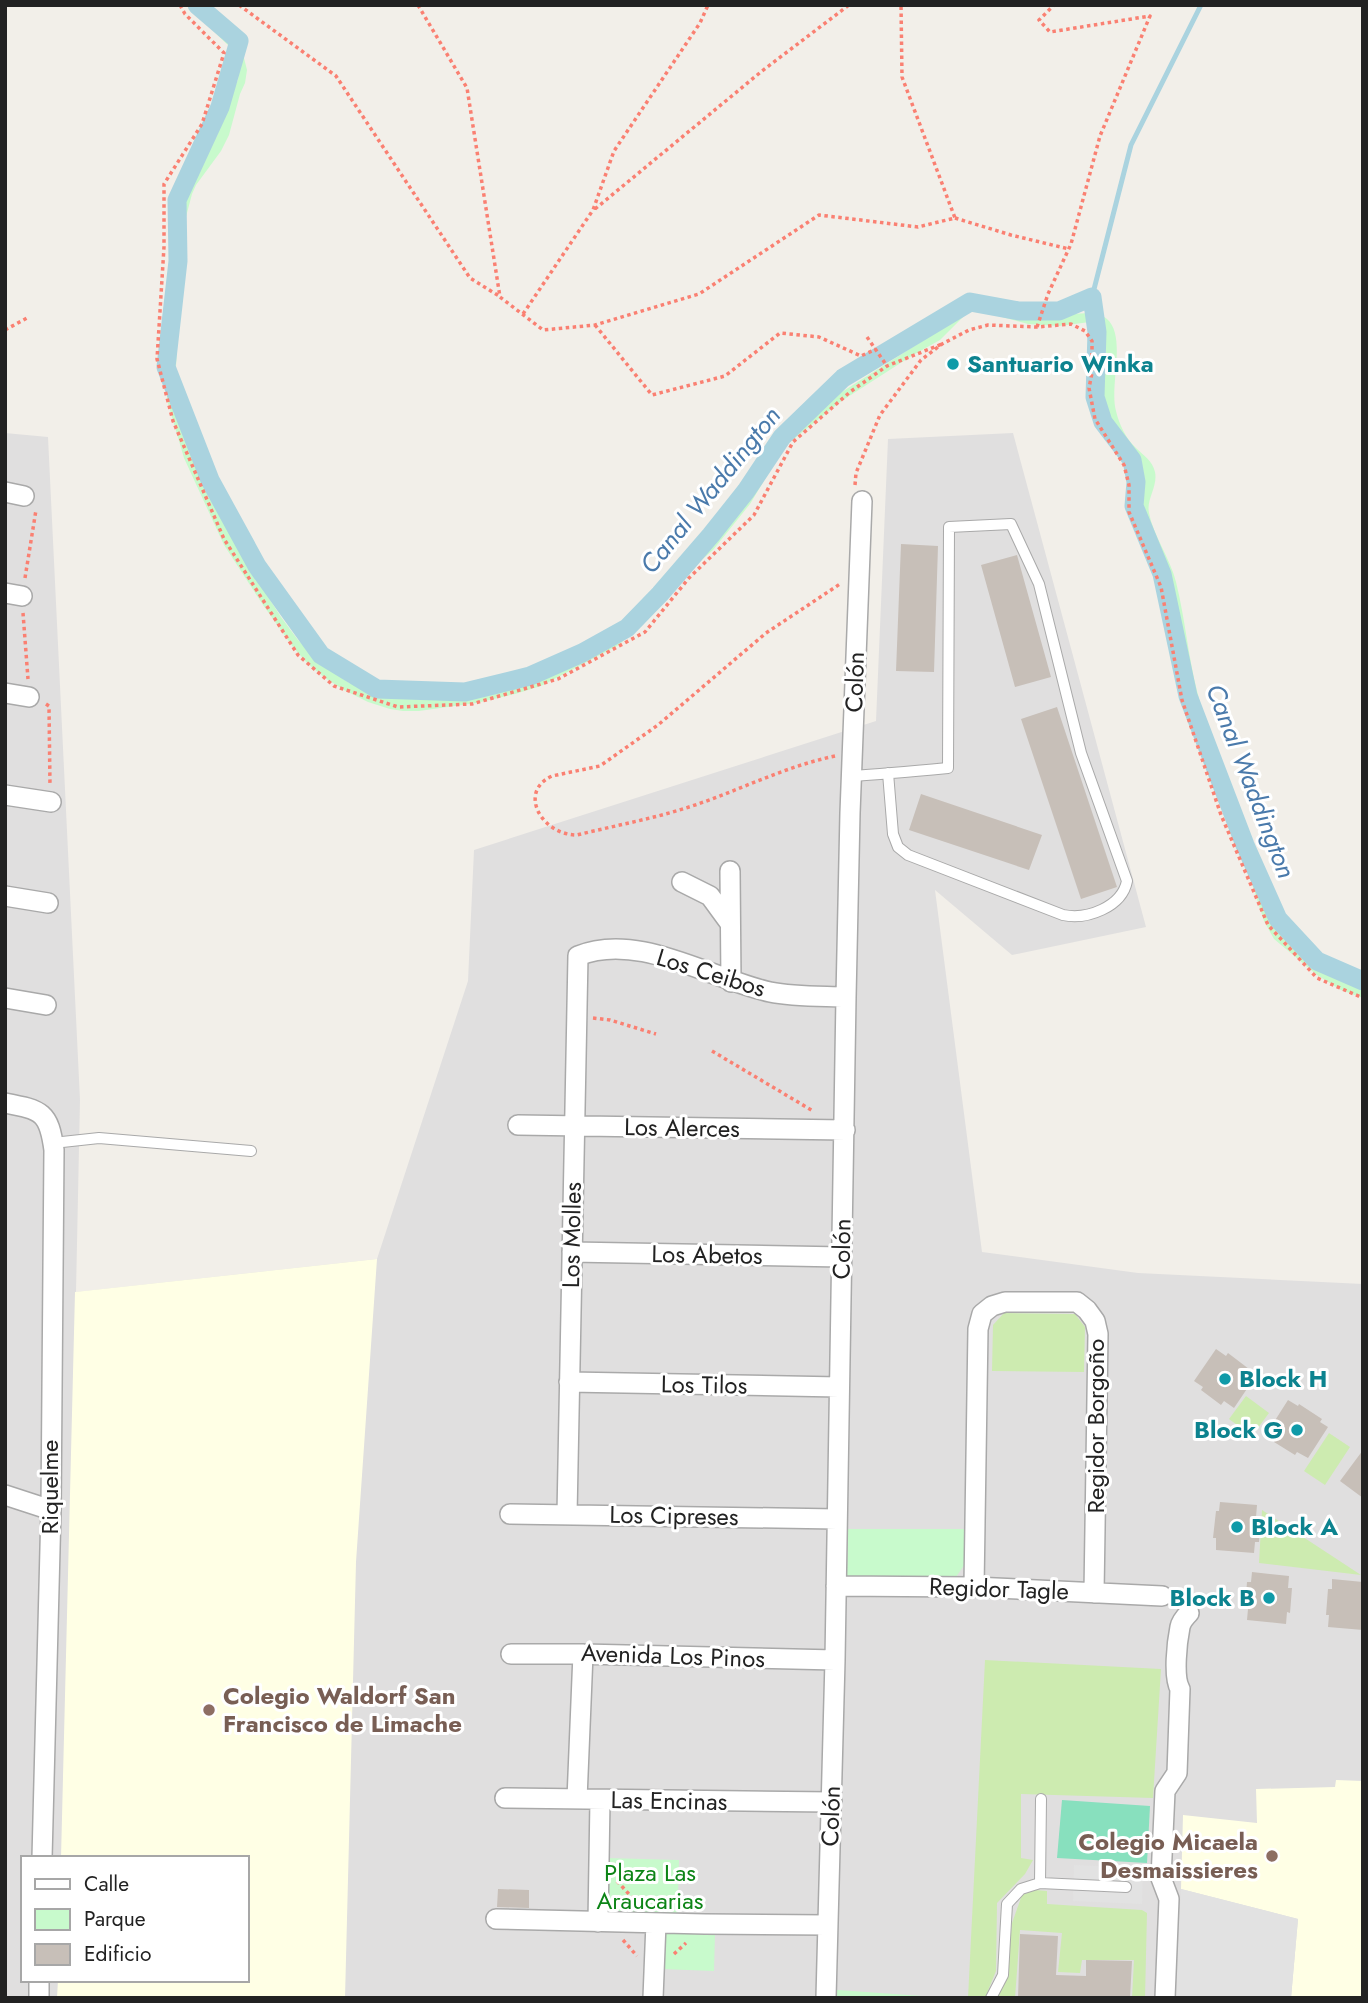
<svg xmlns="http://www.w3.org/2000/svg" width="1368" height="2003" viewBox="0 0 1368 2003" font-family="Jost,sans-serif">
<rect width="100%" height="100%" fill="#f2efe9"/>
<path fill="#e0dfdf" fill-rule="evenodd" d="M 5,433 L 48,437 L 80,1100 L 76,1292 L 377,1259 L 468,981 L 474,850 L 876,721 L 888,439 L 1013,433 L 1146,927 L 1012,955 L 935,890 L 982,1252 L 1138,1273 L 1363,1284 L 1363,1998 L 5,1998 ZM 23,1858 L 247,1858 L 247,1980 L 23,1980 Z"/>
<path fill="#ffffe5" d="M 377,1259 L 356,1562 L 345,1998 L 57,1998 L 58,1980 L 247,1980 L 247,1858 L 61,1858 L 75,1292 Z
M 1336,1780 L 1363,1781 L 1363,1998 L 1291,1998 L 1298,1919 L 1181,1889 L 1183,1815 L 1257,1823 L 1256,1789 L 1335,1787 Z"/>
<path fill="#cdebb0" d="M 1004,1313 L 1075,1314 L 1085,1327 L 1084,1372 L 992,1371 L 993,1325 Z
M 1246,1396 L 1269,1413 L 1252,1436 L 1229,1419 Z
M 1329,1433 L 1350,1447 L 1325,1485 L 1304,1471 Z
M 1262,1510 L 1361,1575 L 1259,1563 Z
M 985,1660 L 1161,1669 L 1153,1798 L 1021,1794 L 1021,1858 L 1033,1860 L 1025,1874 L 997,1903 L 996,1971 L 985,1998 L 968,1998 Z
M 1035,1890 L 1047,1891 L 1047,1904 L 1142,1910 L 1147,1913 L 1145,1998 L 1132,1998 L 1134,1960 L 1082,1960 L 1080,1973 L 1058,1972 L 1062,1933 L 1020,1930 L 1015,1998 L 997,1998 L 1007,1979 L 1012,1923 L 1022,1895 Z"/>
<path fill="#c8facc" d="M 194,5 L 207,5 L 241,46 L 247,70 L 245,83 L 240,94 L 229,135 L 221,151 L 196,185 L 192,194 L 183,228 L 175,387 L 179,414 L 194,456 L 211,489 L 239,552 L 281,617 L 298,640 L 321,663 L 349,683 L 400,699 L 426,699 L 493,687 L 532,675 L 590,652 L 613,638 L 640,612 L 665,582 L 721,528 L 742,500 L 775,446 L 784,435 L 815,409 L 927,338 L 948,322 L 964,302 L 979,296 C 999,305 1018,313 1039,316 C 1057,318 1094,307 1107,319 C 1127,337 1109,385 1116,411 C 1119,424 1126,439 1136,448 C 1144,456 1152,460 1155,472 C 1158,487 1146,499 1149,513 C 1153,535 1170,558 1176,582 C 1185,618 1188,655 1197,691 C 1211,748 1233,802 1253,857 C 1261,880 1265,907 1278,927 C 1294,953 1336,976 1363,989 L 1363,998 L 1341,990 L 1317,975 L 1274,939 L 1264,921 L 1240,847 L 1202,743 L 1189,693 L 1164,569 L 1138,512 L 1144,477 L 1138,466 L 1124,454 L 1109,427 L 1103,392 L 1106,351 L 1104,338 L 1097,324 L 1090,322 L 1059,326 L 1028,324 L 1002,317 L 981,308 L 974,308 L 970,310 L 940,340 L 913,355 L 840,402 L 785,446 L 750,504 L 713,550 L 690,570 L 633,633 L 617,646 L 541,686 L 515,694 L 476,703 L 419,711 L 403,711 L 390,709 L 368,702 L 344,690 L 325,678 L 307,663 L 293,647 L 263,605 L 224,545 L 184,458 L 167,400 L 167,350 L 172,226 L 175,210 L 184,179 L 195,164 L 205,155 L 217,136 L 227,102 L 238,80 L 239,69 L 237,59 L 232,49 L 204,22 Z
M 848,1529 L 964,1529 L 965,1564 L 956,1577 L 851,1578 L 847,1575 Z
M 607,1858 L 679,1860 L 677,1933 L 715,1934 L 714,1971 L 662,1969 L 663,1915 L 606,1913 Z
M 824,1989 L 950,1998 L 824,1998 Z"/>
<path fill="#88e0be" d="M 1062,1800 L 1150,1806 L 1147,1863 L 1057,1858 Z"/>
<path fill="#e2e2e2" d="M 1074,1865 L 1143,1868 L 1142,1904 L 1073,1901 Z
M 1181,1889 L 1298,1919 L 1291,1998 L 1175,1998 Z"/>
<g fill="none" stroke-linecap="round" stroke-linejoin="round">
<path stroke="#aad3df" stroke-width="5" d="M 1092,297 L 1131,145 L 1201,5"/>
<path stroke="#aad3df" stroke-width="19" d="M 197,5 L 239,41 L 220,107 L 177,200 L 178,261 L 166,367 L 210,480 L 257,566 L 321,655 L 377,689 L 465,692 L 530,676 L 582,653 L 627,628 L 660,594 L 711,535 L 746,491 L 782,437 L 843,378 L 970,302 L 1019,311 L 1059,311 L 1092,297 L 1097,332 L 1095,397 L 1103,422 L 1132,460 L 1136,482 L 1134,506 L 1162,574 L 1188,696 L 1245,845 L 1278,919 L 1317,961 L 1363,981"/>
</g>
<path fill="#c7bfb8" d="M 901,544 L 938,546 L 934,672 L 896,671 Z
M 1017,555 L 1051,677 L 1015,687 L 981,565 Z
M 1057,707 L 1117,887 L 1081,899 L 1021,719 Z
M 921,794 L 1042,835 L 1029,870 L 909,830 Z
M 1216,1349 L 1226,1356 L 1228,1353 L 1249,1369 L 1247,1372 L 1255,1377 L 1234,1408 L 1224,1401 L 1221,1405 L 1201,1390 L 1203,1387 L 1194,1381 Z
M 1288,1400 L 1298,1406 L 1299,1404 L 1322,1419 L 1320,1422 L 1328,1427 L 1308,1458 L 1297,1452 L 1295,1455 L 1274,1442 L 1276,1439 L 1267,1433 Z
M 1363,1450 L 1363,1498 L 1340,1481 Z
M 1220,1502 L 1257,1505 L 1256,1517 L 1261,1517 L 1259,1542 L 1255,1542 L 1254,1553 L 1216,1550 L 1216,1538 L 1213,1538 L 1216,1511 L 1219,1511 Z
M 1252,1572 L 1289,1576 L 1288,1588 L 1292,1588 L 1290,1613 L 1287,1612 L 1286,1624 L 1247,1620 L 1248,1609 L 1245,1609 L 1247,1582 L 1251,1582 Z
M 1332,1579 L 1363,1582 L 1363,1630 L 1328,1627 L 1329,1615 L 1326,1615 L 1328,1589 L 1332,1589 Z
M 498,1889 L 529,1890 L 529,1908 L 497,1907 Z
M 1020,1934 L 1058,1936 L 1056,1975 L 1086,1976 L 1086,1960 L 1132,1961 L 1130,1998 L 1018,1998 Z"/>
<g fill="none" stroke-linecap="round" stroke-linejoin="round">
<g stroke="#a9a9a9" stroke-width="12">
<path id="lane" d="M 851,776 C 884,774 916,771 948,768 L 949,527 L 1011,524 L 1039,584 L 1081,753 L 1127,881 C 1122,907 1087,920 1063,915 L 908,855 L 898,847 L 893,834 L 888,773
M 53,1143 L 99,1138 L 251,1151
M 1162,1596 L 1180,1602
M 1040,1883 L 1126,1887
M 991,1998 L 1003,1975 L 1007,1904 L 1021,1889 L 1040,1883 L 1041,1799"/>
</g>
<g stroke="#a9a9a9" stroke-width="22">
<path id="street" d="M 5,492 L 24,496
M 5,593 L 22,596
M 5,693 L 29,697
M 5,795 L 51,802
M 730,871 L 731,982
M 682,882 L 710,896 L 729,922
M 5,896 L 48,903
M 5,998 L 46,1005
M 5,1103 C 42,1110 49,1112 54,1150 L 51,1510 L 42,1858
M 518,1125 L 845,1130
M 572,1252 L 842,1257
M 569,1382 L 839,1387
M 5,1495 L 51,1510
M 510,1514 L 837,1519
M 567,1515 L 578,956 C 638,931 710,979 770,992 C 794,997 821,996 846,997
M 836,1586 L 974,1587 L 1162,1596
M 974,1587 L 978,1329 L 982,1314 L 992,1306 L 1005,1302 L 1077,1302 L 1087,1310 L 1095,1321 L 1098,1334 L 1094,1593
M 511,1654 L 583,1654 L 835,1660
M 505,1798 L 832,1802
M 577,1799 L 583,1654
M 496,1919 L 705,1924 L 827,1925
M 598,1922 L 600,1800
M 39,1998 L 39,1980
M 653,1998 L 656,1923
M 826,1998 L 835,1660 L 846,997 L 850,813 L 862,501
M 1165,1998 L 1169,1899 L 1161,1878 L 1165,1791 L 1177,1773 L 1180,1689 C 1173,1677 1177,1642 1180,1627 C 1181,1622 1185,1617 1189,1613"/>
</g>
<path stroke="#fa8072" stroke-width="3.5" stroke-dasharray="3.5 3.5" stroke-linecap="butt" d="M 180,5 L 185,14 L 224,53 L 202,124 L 164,184 L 164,247 L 157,359 L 173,421 L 224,539 L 298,655 L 334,686 L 398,707 L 472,704 L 558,679 L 645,632 L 689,578 L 754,515 L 793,442 L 850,392 L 887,366 L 942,344
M 239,5 L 336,76 L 470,278 L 499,296
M 418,5 L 467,88 L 500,297 L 543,330 L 595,325 L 699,294 L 819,215 L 918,227 L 955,218 L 902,77 L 901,5
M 595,209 L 762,71 L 849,5
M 955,218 L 1011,235 L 1069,249
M 523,314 L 593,210 L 614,151 L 700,23 L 708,5
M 595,325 L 652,395 L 725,376 L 780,333 L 819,337 L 861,356 L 876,349
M 1037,327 L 1048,294 L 1071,244 L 1100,136 L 1150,16 L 1050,32 L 1039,20 L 1054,5
M 5,330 L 27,318
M 867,337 L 887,366
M 855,485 L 856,473 L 880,415 L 921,360 L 942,344 L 969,330 L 988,325 L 1037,327 L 1071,324 L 1085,331 L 1092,341 L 1092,373 L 1089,388 L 1095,419 L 1124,465 L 1129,485 L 1129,512 L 1161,587 L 1182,700 L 1221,815 L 1268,925 L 1317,978 L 1363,998
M 25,578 L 36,510
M 23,613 L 28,679
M 46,704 L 49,706 L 50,786
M 835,756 C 787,766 744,788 698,804 C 658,818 617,825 577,835 C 542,835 517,792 552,776 L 600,766 L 658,725 L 766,633 L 840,584
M 593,1018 L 610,1020 L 656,1034
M 712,1051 L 813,1111
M 617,1881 L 638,1904
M 623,1940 L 637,1956
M 674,1954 L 686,1943"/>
<use href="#lane" stroke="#fff" stroke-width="10"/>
<use href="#street" stroke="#fff" stroke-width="19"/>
</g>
<g fill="#0f9aa8" stroke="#fff" stroke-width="2.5">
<circle cx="953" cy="364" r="7"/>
<circle cx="1225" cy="1379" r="7"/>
<circle cx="1297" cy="1430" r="7"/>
<circle cx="1237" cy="1527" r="7"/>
<circle cx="1269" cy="1598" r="7"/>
</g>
<g fill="#8d6e63" stroke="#fff" stroke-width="2.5">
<circle cx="209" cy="1710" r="7"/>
<circle cx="1272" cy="1856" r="7"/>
</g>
<g text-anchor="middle" stroke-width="6" stroke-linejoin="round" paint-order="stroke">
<g font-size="24" font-weight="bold" fill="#0d838f" stroke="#fff" text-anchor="start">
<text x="967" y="372">Santuario Winka</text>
<text x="1239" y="1387">Block H</text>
<text x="1283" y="1438" text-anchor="end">Block G</text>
<text x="1251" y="1535">Block A</text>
<text x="1255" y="1606" text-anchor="end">Block B</text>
</g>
<g font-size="24" fill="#222" stroke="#fff">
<text transform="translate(855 682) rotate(-88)" y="8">Colón</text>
<text transform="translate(711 973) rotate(17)" y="8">Los Ceibos</text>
<text transform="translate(682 1128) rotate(1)" y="8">Los Alerces</text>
<text transform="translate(572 1235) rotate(-89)" y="8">Los Molles</text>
<text transform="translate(842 1249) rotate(-89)" y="8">Colón</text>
<text transform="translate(707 1255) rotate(1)" y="8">Los Abetos</text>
<text transform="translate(704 1385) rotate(1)" y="8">Los Tilos</text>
<text transform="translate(1096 1426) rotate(-90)" y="8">Regidor Borgoño</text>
<text transform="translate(50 1487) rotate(-90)" y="8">Riquelme</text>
<text transform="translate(674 1516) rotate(1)" y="8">Los Cipreses</text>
<text transform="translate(999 1589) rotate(2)" y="8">Regidor Tagle</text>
<text transform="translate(673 1656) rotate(2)" y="8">Avenida Los Pinos</text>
<text transform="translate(669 1801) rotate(1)" y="8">Las Encinas</text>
<text transform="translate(831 1816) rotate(-88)" y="8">Colón</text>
</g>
<g font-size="24" font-weight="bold" fill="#785e54" stroke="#fff" text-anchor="start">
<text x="223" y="1704">Colegio Waldorf San<tspan x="223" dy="28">Francisco de Limache</tspan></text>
<text x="1258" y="1850" text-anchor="end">Colegio Micaela<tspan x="1258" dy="28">Desmaissieres</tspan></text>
</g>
<g font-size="24" fill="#0c8416" stroke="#fff">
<text x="650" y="1881">Plaza Las<tspan x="650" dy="28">Araucarias</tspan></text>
</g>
<g font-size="26" font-style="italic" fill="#4a7aab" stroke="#fff">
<text transform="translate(710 490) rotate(-51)" y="9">Canal Waddington</text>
<text transform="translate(1251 781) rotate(69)" y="9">Canal Waddington</text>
</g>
</g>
<rect width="1368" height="2003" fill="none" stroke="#222222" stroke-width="14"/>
<rect x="21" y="1856" width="228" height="126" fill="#ffffff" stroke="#a7a7a7" stroke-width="2"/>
<rect x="35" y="1879" width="35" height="10" fill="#ffffff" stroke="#a7a7a7" stroke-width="2"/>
<text x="84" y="1891" font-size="21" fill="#222222">Calle</text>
<rect x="35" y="1909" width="35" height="21" fill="#c8facc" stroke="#a7a7a7" stroke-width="2"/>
<text x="84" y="1926" font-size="21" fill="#222222">Parque</text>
<rect x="35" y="1944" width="35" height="21" fill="#c7bfb8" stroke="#a7a7a7" stroke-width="2"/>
<text x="84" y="1961" font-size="21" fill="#222222">Edificio</text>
</svg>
